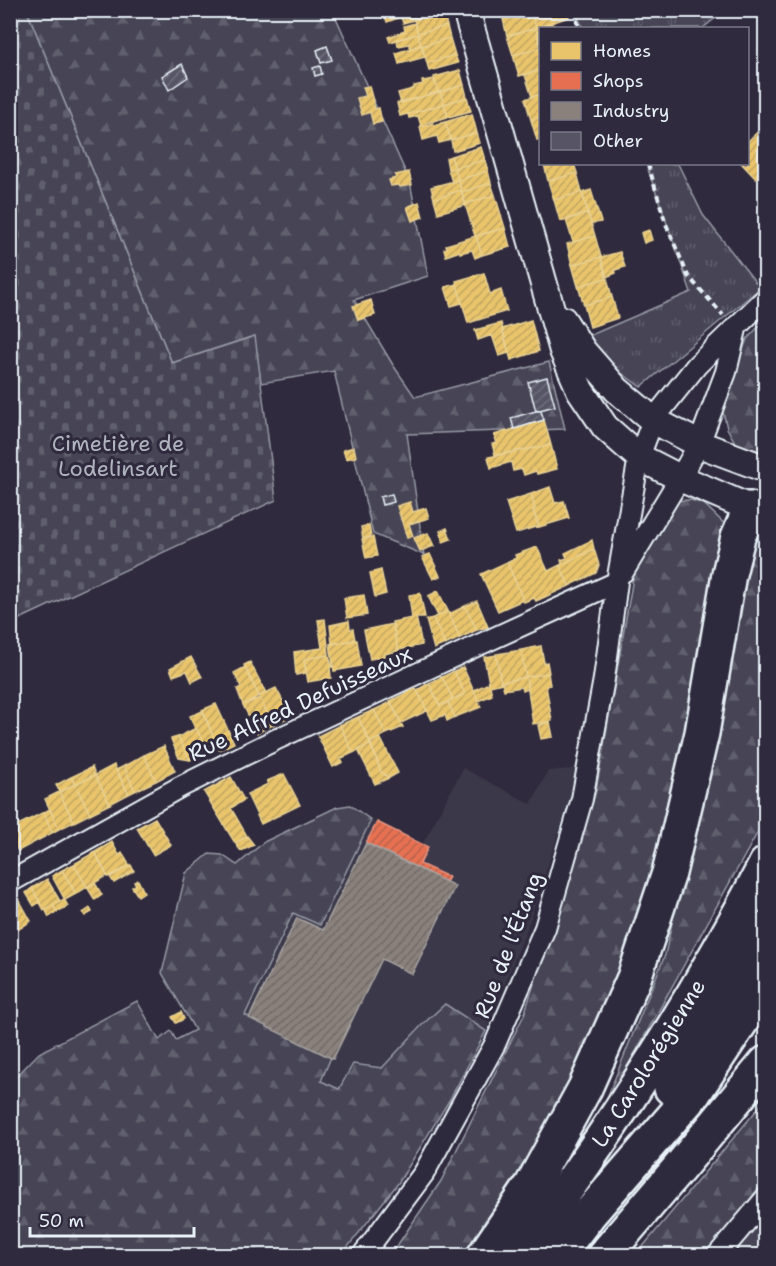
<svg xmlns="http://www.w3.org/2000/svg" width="776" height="1266" viewBox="0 0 776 1266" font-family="'Shantell Sans',sans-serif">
<defs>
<pattern id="grass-tufts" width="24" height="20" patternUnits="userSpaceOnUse" patternTransform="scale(1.5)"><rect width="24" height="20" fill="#464455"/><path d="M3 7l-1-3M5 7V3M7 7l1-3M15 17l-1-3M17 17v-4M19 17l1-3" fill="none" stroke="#615f6e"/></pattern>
<pattern id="forest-firs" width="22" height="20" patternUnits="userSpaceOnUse" patternTransform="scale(1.5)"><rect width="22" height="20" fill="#464455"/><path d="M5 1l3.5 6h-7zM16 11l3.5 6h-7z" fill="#615f6e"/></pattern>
<pattern id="cemetery-stones" width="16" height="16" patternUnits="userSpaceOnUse" patternTransform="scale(1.5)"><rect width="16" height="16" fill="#464455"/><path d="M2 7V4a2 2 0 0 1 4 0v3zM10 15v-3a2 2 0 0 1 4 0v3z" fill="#615f6e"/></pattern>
<pattern id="homes-hatch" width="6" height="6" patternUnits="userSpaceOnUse" patternTransform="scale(1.5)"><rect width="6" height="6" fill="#e9c46a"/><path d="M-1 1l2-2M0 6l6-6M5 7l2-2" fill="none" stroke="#c0a562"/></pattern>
<pattern id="shops-hatch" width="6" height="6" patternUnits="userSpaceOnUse" patternTransform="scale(1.5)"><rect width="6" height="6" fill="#e76f51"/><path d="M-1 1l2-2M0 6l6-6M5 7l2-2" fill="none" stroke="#b7634f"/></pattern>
<pattern id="industry-hatch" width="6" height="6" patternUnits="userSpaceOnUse" patternTransform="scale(1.5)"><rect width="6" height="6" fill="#8a817c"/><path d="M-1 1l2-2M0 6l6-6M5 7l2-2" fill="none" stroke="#6f6a68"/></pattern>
<pattern id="building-hatch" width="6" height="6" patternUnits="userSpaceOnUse" patternTransform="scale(1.5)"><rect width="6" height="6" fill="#575565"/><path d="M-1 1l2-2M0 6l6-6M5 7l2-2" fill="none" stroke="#6f6e7c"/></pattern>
</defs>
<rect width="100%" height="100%" fill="#2f2a3d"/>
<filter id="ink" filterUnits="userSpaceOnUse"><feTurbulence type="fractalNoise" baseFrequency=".0167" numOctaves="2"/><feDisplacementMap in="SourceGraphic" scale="12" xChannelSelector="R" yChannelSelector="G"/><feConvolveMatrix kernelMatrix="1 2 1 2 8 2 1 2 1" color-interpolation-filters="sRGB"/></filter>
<g filter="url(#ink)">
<path fill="#3b3749" d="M 463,768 L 531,804 L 548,771 L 580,768 L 527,929 L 486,1031 L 445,1005 L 422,1025 L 380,1071 L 340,1089 L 320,1081 L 330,1058 L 245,1015 L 293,913 L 320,925 L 371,820 L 422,845 Z"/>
<path fill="url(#grass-tufts)" stroke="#979aa6" stroke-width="1.5" d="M 715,10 L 718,16 L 703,28 L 583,28 L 575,11 Z
M 646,164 L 678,164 L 703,215 L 760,288 L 641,387 L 577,341 L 691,292 Z"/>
<path fill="url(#forest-firs)" stroke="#979aa6" stroke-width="1.5" d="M 27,11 L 333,11 L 410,182 L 428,276 L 354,300 L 393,365 L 415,397 L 549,362 L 565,429 L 407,434 L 424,555 L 373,534 L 334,371 L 261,383 L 254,336 L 172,363 Z
M 765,320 L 765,453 L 736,444 L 727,428 L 722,408 L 747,339 Z
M 691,500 L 704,504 L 738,537 L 765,541 L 765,819 L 598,1120 L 665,955 L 711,743 L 618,1014 L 563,1167 L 501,1255 L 390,1256 L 441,1181 L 524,1015 L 596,791 L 638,549 L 666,501 Z
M 350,805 L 371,820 L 320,925 L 293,913 L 245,1015 L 331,1057 L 321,1081 L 339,1089 L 353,1064 L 382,1068 L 422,1025 L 445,1004 L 486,1031 L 450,1099 L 399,1182 L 347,1248 L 338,1255 L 11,1255 L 10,1083 L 39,1053 L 137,1001 L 159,1040 L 171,1031 L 176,1040 L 195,1030 L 162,973 L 186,873 L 209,854 L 222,855 L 237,865 L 264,842 L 337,807 Z
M 765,1100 L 765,1180 L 707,1255 L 635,1256 Z
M 765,1211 L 765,1255 L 731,1255 Z"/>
<path fill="url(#cemetery-stones)" stroke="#979aa6" stroke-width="1.5" d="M 10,11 L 27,11 L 172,363 L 255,336 L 276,500 L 11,623 Z"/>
<path fill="url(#homes-hatch)" stroke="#e9d295" stroke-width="1.5" d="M 379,10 L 403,10 L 381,17 Z
M 403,10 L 412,10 L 414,20 L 403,23 L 401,17 L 387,22 L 385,16 Z
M 412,10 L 443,10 L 443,12 L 414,20 Z
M 500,10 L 519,10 L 502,15 Z
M 519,10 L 531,10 L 536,28 L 507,36 L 502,15 Z
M 531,10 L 567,10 L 569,17 L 536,28 Z
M 443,12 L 447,26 L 418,33 L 414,20 Z
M 552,22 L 554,28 L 540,28 L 540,44 L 536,28 Z
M 415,23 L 418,34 L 390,42 L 388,37 L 405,31 L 404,26 Z
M 447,26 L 450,38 L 421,46 L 418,33 Z
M 536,28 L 540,48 L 513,55 L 507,36 Z
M 418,34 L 421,45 L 410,49 L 409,44 L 398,46 L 397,39 Z
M 450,38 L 455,55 L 427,63 L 422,46 Z
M 421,45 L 425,57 L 399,64 L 396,53 Z
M 540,48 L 540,70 L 519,76 L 513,55 Z
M 455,55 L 458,63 L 429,71 L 427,63 Z
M 460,70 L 464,85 L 438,92 L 434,77 Z
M 540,70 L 540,94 L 532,97 L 525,75 Z
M 434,79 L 438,92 L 401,103 L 398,93 L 409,90 L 414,88 L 414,86 L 423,84 L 422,81 Z
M 464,85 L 467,97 L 444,104 L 440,92 Z
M 369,86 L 375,109 L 379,108 L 382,122 L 373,124 L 370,112 L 362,115 L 357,98 L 366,96 L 363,87 Z
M 440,92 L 444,104 L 400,116 L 397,103 Z
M 540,94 L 540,117 L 531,120 L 525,99 Z
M 467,97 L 471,111 L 448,117 L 444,104 Z
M 444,104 L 448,117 L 426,123 L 426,125 L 421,126 L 418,116 L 409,118 L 408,114 Z
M 472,114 L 477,133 L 451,140 L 445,122 Z
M 540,117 L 540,139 L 537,140 L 531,120 Z
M 445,122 L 451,140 L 439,143 L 437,136 L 423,140 L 420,127 L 433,123 L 434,125 Z
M 766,124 L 766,169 L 756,179 L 742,164 L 748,164 L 748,141 Z
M 477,133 L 480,143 L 453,151 L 451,140 Z
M 481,147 L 485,160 L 455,168 L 451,156 Z
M 451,156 L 455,168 L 448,169 L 446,158 Z
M 485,160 L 488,171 L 458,180 L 455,168 Z
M 544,164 L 574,164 L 577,173 L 548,181 Z
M 455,168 L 458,180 L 452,182 L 448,169 Z
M 488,171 L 491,183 L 462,192 L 458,180 Z
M 409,172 L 412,185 L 400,187 L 399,185 L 391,186 L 389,180 L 396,178 L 395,175 Z
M 577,173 L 582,192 L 554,200 L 548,181 Z
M 458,180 L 461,190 L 434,199 L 431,187 Z
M 491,183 L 495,195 L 465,204 L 462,192 Z
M 461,190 L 466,205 L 438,213 L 434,199 Z
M 591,190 L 601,222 L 591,224 L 582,193 Z
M 582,192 L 588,213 L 560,221 L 554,200 Z
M 495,195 L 505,228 L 475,236 L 465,204 Z
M 419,202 L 423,217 L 412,221 L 407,207 Z
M 588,213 L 595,236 L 573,242 L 566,220 Z
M 505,228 L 510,247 L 482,255 L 476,236 Z
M 649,230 L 652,240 L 644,243 L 641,233 Z
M 476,236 L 482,255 L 475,258 L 472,250 L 460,253 L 460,251 L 446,256 L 444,249 L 447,248 L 446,245 Z
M 595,236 L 601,257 L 572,265 L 567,244 Z
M 620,252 L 625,267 L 615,270 L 616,273 L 606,277 L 601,257 Z
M 601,257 L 607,278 L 578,286 L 572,265 Z
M 484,273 L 490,294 L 501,290 L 507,311 L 468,323 L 456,281 Z
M 607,278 L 612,297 L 584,305 L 578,286 Z
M 457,284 L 462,303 L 451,306 L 445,287 Z
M 612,297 L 618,318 L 590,327 L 584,305 Z
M 371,300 L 375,315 L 358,320 L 353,306 Z
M 531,320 L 539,351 L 511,360 L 502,329 Z
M 501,323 L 509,353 L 499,356 L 492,335 L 478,340 L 475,330 Z
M 544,420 L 551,445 L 495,455 L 492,444 L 497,443 L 494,435 Z
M 551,445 L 557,469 L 537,474 L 536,471 L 524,475 L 522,469 L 513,471 L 511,462 L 491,468 L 488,457 Z
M 354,447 L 356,457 L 346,459 L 343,450 Z
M 550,487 L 555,503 L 564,501 L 569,518 L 539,527 L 533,510 L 535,509 L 531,494 Z
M 531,494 L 535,509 L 533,510 L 539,526 L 516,533 L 506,502 Z
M 410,502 L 413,512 L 426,508 L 429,518 L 409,524 L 413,536 L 407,538 L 397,506 Z
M 369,525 L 371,537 L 363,539 L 361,527 Z
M 447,528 L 451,539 L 443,542 L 440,531 Z
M 428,533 L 434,546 L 420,551 L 414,538 Z
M 373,537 L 377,556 L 366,558 L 362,539 Z
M 592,540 L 594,549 L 562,564 L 561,560 L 567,558 L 565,553 Z
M 537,547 L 548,571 L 560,565 L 569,586 L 536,601 L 534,598 L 524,602 L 507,562 L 516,558 L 515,555 Z
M 594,549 L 599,565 L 596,573 L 569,586 L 560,565 Z
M 430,554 L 440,576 L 433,579 L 422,557 Z
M 507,562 L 523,600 L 498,611 L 481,574 Z
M 381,570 L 386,594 L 375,597 L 370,573 Z
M 438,591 L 448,611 L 438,616 L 428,596 Z
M 420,593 L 425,617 L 416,617 L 422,645 L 398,650 L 392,622 L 412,618 L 409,595 Z
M 364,595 L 367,615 L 347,618 L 344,598 Z
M 477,601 L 488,627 L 477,630 L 465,606 Z
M 465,606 L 477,630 L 460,638 L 449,614 Z
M 448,611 L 460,638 L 445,645 L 433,618 Z
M 433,618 L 445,644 L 434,649 L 426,620 Z
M 325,619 L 329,655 L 304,659 L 306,673 L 296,675 L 294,652 L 322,648 L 318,620 Z
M 349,621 L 350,629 L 353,629 L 355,640 L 332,644 L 330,625 Z
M 393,624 L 398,651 L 385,654 L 385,656 L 370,659 L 364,630 Z
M 357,640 L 361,666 L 334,671 L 330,644 Z
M 541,646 L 544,663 L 547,662 L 549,673 L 526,677 L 521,650 Z
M 521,650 L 526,677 L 501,682 L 496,654 Z
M 329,655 L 332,667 L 330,667 L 331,678 L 308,682 L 304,659 Z
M 496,655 L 501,682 L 502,683 L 490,686 L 492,695 L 478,701 L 474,690 L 489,683 L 484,657 Z
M 191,657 L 202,677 L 192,682 L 187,671 L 173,676 L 170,668 Z
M 250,662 L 266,693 L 259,696 L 244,665 Z
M 245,667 L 259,696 L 243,705 L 237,689 L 241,687 L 234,673 Z
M 463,667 L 481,707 L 455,717 L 448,702 L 465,694 L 454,671 Z
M 454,671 L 465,694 L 453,699 L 442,677 Z
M 548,673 L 550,685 L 546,686 L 552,721 L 533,724 L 526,677 Z
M 442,677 L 453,699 L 440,706 L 429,683 Z
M 526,677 L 528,689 L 523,691 L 522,687 L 504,690 L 502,682 Z
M 429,683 L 440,706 L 448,702 L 455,717 L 447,721 L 445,715 L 432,720 L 417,690 Z
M 276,688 L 291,716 L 273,725 L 259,696 Z
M 416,688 L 427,711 L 401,723 L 390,701 Z
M 260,698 L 273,725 L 257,733 L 243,705 Z
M 391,702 L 403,727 L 386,734 L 374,710 Z
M 216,704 L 234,743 L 219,750 L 202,710 Z
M 374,710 L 386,734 L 370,743 L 358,717 Z
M 203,711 L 217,746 L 207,750 L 196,728 L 195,729 L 190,716 Z
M 358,717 L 371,744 L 353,753 L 340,725 Z
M 550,722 L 553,737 L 541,739 L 538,725 Z
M 340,725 L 353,753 L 340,759 L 343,762 L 333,767 L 318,736 Z
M 196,728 L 208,751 L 190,760 L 178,737 Z
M 178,737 L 189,758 L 190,760 L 179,758 L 171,739 Z
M 380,737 L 398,773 L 389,778 L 381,772 L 370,743 Z
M 371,744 L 381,772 L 389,778 L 375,784 L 358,750 Z
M 164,746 L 175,771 L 156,781 L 144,755 Z
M 144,755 L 156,781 L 135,791 L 124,766 Z
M 114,765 L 129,794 L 110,804 L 95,775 Z
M 124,766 L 135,791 L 129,794 L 116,770 Z
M 92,767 L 95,775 L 75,784 L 71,777 Z
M 284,774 L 300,805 L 261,824 L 247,794 L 268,784 L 267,781 Z
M 95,775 L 110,804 L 90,814 L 75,784 Z
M 71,777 L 75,784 L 60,792 L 56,785 Z
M 231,777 L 244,800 L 231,808 L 247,836 L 235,843 L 204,792 Z
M 75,784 L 90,814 L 74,822 L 59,792 Z
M 59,792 L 74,822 L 59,829 L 45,799 Z
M 50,809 L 59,829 L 52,833 L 44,812 Z
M 44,812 L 52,833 L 18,851 L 10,836 L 10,829 Z
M 155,818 L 171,845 L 153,855 L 137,828 Z
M 247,836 L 254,845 L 241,851 L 235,843 Z
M 112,842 L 119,855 L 122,853 L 130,866 L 108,877 L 95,852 Z
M 95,852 L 107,876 L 87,887 L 74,864 Z
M 74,864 L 87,887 L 76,894 L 62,870 Z
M 131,865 L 134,871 L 114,883 L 110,877 Z
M 62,870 L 76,894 L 65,900 L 52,876 Z
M 47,879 L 60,901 L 44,910 L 32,888 Z
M 138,880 L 144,892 L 138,896 L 132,887 L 136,885 L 134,882 Z
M 95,883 L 102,895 L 95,900 L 87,887 Z
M 32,888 L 40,902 L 34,906 L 26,893 Z
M 16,894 L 31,921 L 10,935 L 10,918 L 12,917 L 10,915 L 10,898 Z
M 64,899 L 68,906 L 57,912 L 53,905 Z
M 53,905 L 57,912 L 49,917 L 45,909 Z
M 90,908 L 92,912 L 85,916 L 83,913 Z
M 181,1012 L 184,1019 L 176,1023 L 172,1017 Z"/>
<path fill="url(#shops-hatch)" stroke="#e79683" stroke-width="1.5" d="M 377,822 L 428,847 L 420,864 L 449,877 L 446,882 L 366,843 Z"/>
<path fill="url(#industry-hatch)" stroke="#a6a3a1" stroke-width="1.5" d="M 366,843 L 455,886 L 412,974 L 382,959 L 333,1059 L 249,1018 L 297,918 L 323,930 Z"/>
<path fill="url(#building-hatch)" stroke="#e8f1f8" stroke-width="1.5" d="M 327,46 L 332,60 L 321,63 L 317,50 Z
M 182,64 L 188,77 L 169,90 L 162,76 Z
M 320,66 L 322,74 L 315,76 L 313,68 Z
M 547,377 L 555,406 L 536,411 L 528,382 Z
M 536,411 L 541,411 L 544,420 L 514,429 L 511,418 Z
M 392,494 L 394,502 L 382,505 L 380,497 Z"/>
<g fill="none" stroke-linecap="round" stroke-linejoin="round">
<g stroke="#e8f1f8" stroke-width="24">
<path id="minor" d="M 623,572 L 680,478 L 699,444 L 726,372 L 736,329
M 10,882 L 180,787 L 275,740 L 472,648 L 617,582
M 362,1256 L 424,1173 L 495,1044 L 545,928 L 582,799 L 604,679 L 617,582 L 639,457 L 653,420 L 697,365 L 766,298
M 717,1256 L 766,1198"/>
</g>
<g stroke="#e8f1f8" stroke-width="30">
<path id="tertiary" d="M 466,10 L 563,351 L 580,390 L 605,427 L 639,457 L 680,478 L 766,515
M 563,320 L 583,351 L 617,390 L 653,420 L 699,444 L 766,469"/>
</g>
<g stroke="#e8f1f8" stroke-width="38">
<path id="motorway" d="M 671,1088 L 766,929
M 484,1256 L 532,1185 L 585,1088 L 634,978 L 669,873 L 702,733 L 729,574 L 738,537 L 750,509
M 518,1256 C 611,1132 694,1001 766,864
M 557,1256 L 590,1213 L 694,1093 L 766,984
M 604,1256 L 680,1167 L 766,1063"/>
</g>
<path stroke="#e8f1f8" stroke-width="4" stroke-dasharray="6 4.5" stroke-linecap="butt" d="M 572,10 L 580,28
M 648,164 L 666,224 L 688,276 L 723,315"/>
<use href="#minor" stroke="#2f2a3d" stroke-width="20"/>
<use href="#tertiary" stroke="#2f2a3d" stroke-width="26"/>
<use href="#motorway" stroke="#2f2a3d" stroke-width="33"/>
</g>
</g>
<g text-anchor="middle" stroke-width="6" stroke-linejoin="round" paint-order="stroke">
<g font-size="22" fill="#afb4bf" stroke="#2f2a3d">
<text x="118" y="451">Cimetière de<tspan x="118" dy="25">Lodelinsart</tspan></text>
</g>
<g font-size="22" fill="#e8f1f8" stroke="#2f2a3d">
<text transform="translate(300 703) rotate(-25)" y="8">Rue Alfred Defuisseaux</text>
<text transform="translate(508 945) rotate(-69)" y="8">Rue de l'Étang</text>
<text transform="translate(648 1063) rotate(-58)" y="8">La Carolorégienne</text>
</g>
</g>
<rect width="776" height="1266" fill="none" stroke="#2f2a3d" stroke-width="36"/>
<rect x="18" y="18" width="740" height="1230" fill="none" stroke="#e8f1f8" stroke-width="2" filter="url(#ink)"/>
<rect x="539" y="27" width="210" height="138" fill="#2f2a3d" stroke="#797a88" stroke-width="1.5"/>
<rect x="551" y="42" width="30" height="18" fill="#e9c46a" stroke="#797a88" stroke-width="1.5"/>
<text x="593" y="57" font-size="18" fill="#e8f1f8">Homes</text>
<rect x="551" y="72" width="30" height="18" fill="#e76f51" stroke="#797a88" stroke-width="1.5"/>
<text x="593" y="87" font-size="18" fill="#e8f1f8">Shops</text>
<rect x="551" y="102" width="30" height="18" fill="#8a817c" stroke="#797a88" stroke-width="1.5"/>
<text x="593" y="117" font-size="18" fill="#e8f1f8">Industry</text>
<rect x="551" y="132" width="30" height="18" fill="#575565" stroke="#797a88" stroke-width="1.5"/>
<text x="593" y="147" font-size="18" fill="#e8f1f8">Other</text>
<path d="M30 1227v9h164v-9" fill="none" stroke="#e8f1f8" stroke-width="3"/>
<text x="39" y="1227" font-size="18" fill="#e8f1f8" stroke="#2f2a3d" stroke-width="4.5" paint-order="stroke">50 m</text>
</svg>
